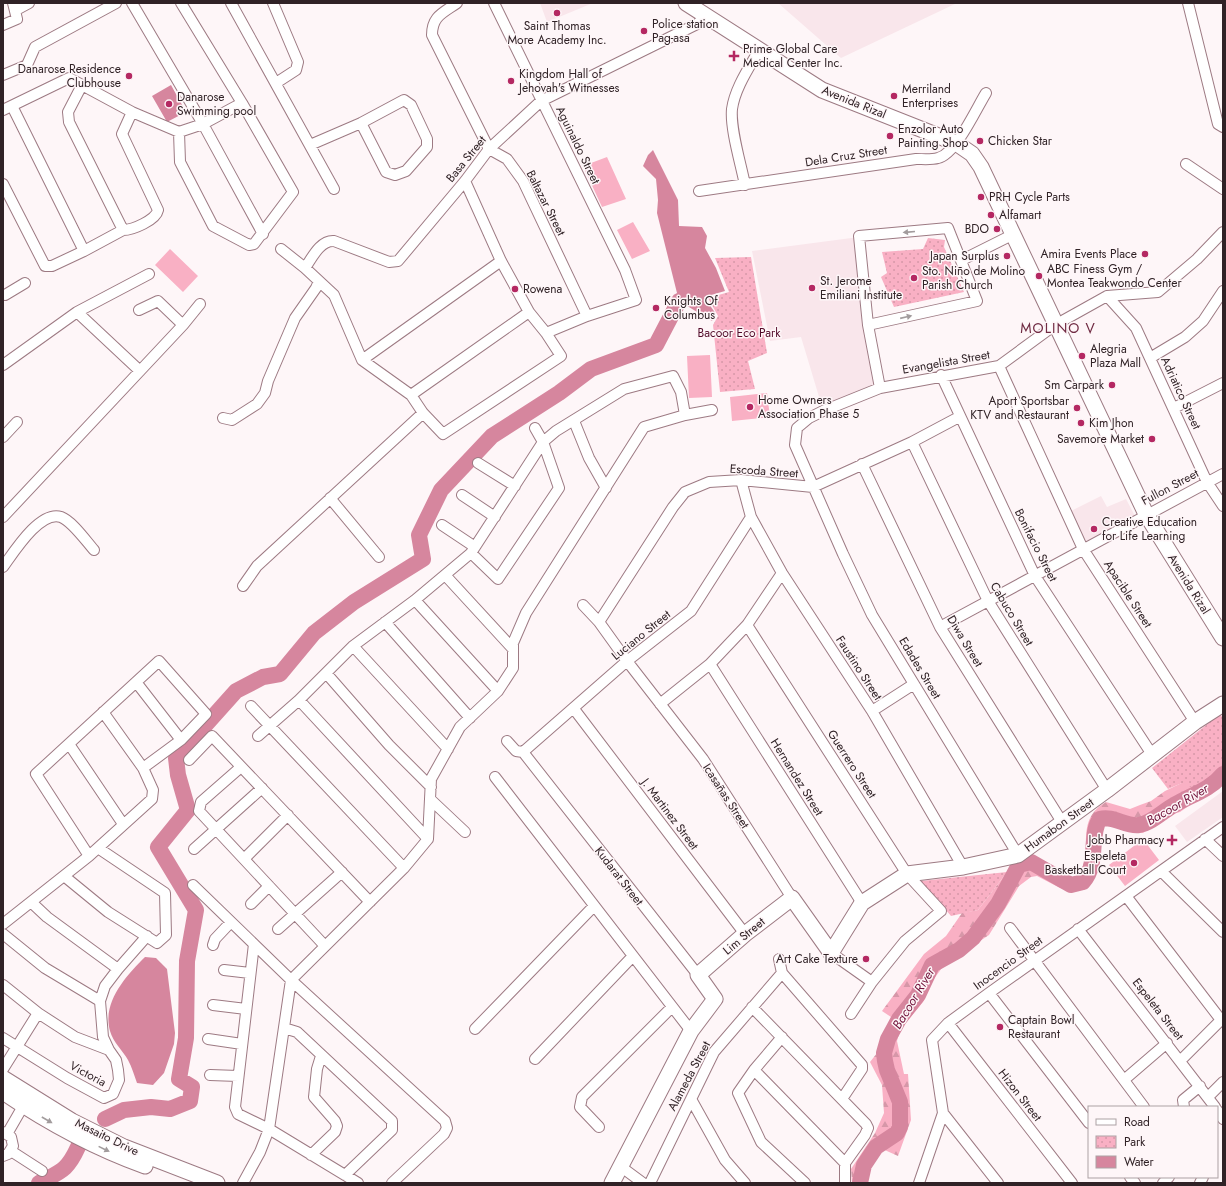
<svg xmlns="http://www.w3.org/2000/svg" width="1226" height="1186" viewBox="0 0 1226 1186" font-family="Jost,sans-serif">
<defs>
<pattern id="forest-firs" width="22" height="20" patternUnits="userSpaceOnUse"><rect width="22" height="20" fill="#f9b0c4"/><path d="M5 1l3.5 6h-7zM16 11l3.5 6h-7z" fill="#d697a8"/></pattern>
<pattern id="park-dots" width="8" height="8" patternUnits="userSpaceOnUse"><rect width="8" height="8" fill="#f9b0c4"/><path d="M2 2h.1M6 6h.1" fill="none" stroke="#d697a8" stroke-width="1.8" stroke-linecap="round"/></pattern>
</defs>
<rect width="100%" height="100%" fill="#fef6f8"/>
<path fill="#f9e6eb" d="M 540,3 L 593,3 L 547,22 Z
M 778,3 L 957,3 L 841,58 Z
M 859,237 L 879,387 L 823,410 L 801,337 L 770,341 L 752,251 Z
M 1101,496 L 1107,507 L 1126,499 L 1135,516 L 1085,542 L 1069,512 Z
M 1223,791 L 1223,817 L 1187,842 L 1175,826 Z"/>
<path fill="#f9b0c4" d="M 607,157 L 626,199 L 602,207 L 583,166 Z
M 633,222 L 650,251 L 632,259 L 617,230 Z
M 170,249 L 198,276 L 183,292 L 155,265 Z
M 710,355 L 712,397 L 689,398 L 687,356 Z
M 767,393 L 770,417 L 732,421 L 730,397 Z
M 1143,839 L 1159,860 L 1125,886 L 1109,865 Z"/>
<path fill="url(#forest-firs)" d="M 1223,763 L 1223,782 L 1180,812 L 1170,815 L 1143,833 L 1136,832 L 1108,821 L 1101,826 L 1093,879 L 1090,885 L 1084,890 L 1069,890 L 1060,888 L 1037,876 L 1031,877 L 1019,886 L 989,935 L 944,965 L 931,983 L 923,1002 L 900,1030 L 897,1041 L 904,1074 L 908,1074 L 911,1120 L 898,1156 L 878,1147 L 866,1168 L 867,1183 L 852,1183 L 851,1169 L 875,1133 L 884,1113 L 882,1085 L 870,1062 L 881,1048 L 886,1028 L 891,1017 L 882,1011 L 924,954 L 946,936 L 962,913 L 978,910 L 1007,872 L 1026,856 L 1040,859 L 1072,879 C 1101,860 1069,823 1106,802 L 1130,809 L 1140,805 L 1151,801 L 1165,791 Z"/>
<path fill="url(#park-dots)" d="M 928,238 L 945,240 L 944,247 L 964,292 L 894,307 L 881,277 L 887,273 L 882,252 L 923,249 Z
M 751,257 L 767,353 L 748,361 L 755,389 L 720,392 L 713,325 L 718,316 L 708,298 L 729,292 L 715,258 Z
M 1220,714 L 1223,718 L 1223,763 L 1219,769 L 1192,787 L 1182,783 L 1168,789 L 1152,768 Z
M 1007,872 L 978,910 L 951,916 L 921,881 Z"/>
<path fill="#d6869e" d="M 171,85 L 186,112 L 167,122 L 152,96 Z
M 653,150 L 678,200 L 679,226 L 702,227 L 707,236 L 705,248 L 716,268 L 725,291 L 704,297 L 716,314 L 712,321 L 679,301 L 657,213 L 658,200 L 656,179 L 643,166 L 648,155 Z
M 145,957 L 156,958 L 167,969 L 175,1033 L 174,1044 L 164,1073 L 153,1085 L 137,1083 C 134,1075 132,1067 128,1060 C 123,1051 113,1042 110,1031 C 102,1002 126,976 145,957 Z"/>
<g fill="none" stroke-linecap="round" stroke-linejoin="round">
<path stroke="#d6869e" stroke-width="16" d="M 105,1119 L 124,1110 L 151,1107 L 170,1109 L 190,1101 L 192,1087 L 179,1079 L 186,1038 L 187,961 L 196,910 L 158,847 L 188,810 L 178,775 L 176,758 L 236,691 L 263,677 L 280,674 L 314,633 L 354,602 L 423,559 L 419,535 L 441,490 L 492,436 L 559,393 L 591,369 L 656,345 L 679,301
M 39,1183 C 61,1171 67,1171 78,1147
M 860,1183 L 864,1165 L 876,1147 L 897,1133 L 900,1127 L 900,1102 L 887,1070 L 885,1061 L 884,1053 L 888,1039 L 899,1019 L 918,995 L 932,965 L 959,950 L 973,938 L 998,904 L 1019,865 L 1031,862 L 1071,885 L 1083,882 C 1099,865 1089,833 1100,819 C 1113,815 1126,827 1139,825 C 1152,823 1163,811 1174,805 C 1191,795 1210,790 1223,774"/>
<g stroke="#9d7a83" stroke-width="12">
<path id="street" d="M 132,3 L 203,124 L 263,234
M 231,3 L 334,189
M 273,3 L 298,62 L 296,70 L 276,83
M 457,3 C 443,13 432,16 432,35 L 489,149 L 507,159 L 523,181 L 587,316
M 494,3 L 625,270 L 636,300 L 587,316 L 546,333
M 1188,3 L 1218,124 L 1223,127
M 16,10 L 29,3
M 3,25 L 17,19 L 13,3
M 3,75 L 27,65 L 35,47 L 116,3
M 82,85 L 68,112 L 69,122 L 123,230 C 133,230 156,220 158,210 L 122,134 L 132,112
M 3,110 L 69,78 L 132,112 L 179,132 L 203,124 L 242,103
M 179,132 L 180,162 L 213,226 L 249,245 L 254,244 L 293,192 L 242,103 L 181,3
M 310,145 L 361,123 L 404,100 L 411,105 L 427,139 L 427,147 L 406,171 L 395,175 L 386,172 L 361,123
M 1186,164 L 1223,189
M 3,184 L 45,266 L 52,266 L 84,251 L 12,106
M 745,185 C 741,164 730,129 732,109 C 735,88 749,68 759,50
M 699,191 L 916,159 C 923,159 931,160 938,158 C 956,154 976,109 986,93
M 281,249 L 305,268 L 334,295 L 362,360 L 411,395 L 423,413 L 443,434 L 561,356 L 546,333 L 529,312 L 501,261 L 465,181
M 84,251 L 123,230
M 962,260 L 1014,234
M 305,268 C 312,258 320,240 334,241 L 389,262 L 398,261 L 465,181 L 489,149 L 541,101 L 697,24 L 707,16
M 5,295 L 25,283
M 1107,296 L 1136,328 L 1207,482 L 1223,506
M 77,312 L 140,371
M 183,325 L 200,304
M 868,325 L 977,301 L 948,228 L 859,236 L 868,325 L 880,388
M 1150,358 L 1185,337 L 1203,321 L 1223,291
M 362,360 L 501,261
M 3,365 L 77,312 L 149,274
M 999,366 L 1083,549 L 1195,722
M 941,375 L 1035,576 L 1153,756
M 411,395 L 529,312
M 1174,408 L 1223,383
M 223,418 L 232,420 L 257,404 L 265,393 L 268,381 L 295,318 L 316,288 L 319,281
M 574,421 L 589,458 L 606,488
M 3,437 L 17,422
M 912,442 L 988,601 L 1107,790
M 478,463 L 515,486
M 862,464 L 940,627 L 1062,822
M 741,480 L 751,517 L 782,573 L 872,711 L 963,867
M 462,495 L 495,517
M 330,498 L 379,557
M 3,517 L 183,325 L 158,301 L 139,310
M 442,525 L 475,547
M 471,553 L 498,579 L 559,488 L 543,442 L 535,428
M 3,567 C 14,552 40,510 61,517 C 72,521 86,541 94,550
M 445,575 L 513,649
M 243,586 L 257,566 L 423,413
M 415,600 L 498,691
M 583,605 L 599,622 L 627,661 L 703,759 L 792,898
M 385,622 L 470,718
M 599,622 L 673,507 L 685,492 L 709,482 L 741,480 L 813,487 L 912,442 L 959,417
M 747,625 L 907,874 L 941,911 L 905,941 L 872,982 L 851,1014
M 940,627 L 1223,474
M 353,646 L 448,749
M 710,664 L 862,903
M 326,673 L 389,745 L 431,787
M 136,682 L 181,740
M 299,700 L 428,839
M 660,704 L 710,664 L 747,625 L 782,573
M 251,706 L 404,868
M 574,709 L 745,934
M 872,711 L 914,684
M 103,712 L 143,768
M 258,736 L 299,700 L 353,646 L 415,600 L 471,553 L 543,442 L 556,431 L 624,389 L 673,376 L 681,392 L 685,415
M 507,741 L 516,751 L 523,752
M 69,744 L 123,824
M 523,752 L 627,661 L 691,611 L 751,517
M 523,752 L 698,975
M 189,760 L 212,736 L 370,902
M 241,767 L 201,802 L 199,811 L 325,946
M 495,777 L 691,1031
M 430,799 L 465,832
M 1205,839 L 1223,856
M 194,849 L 262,788
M 1018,855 L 872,615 L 843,554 L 795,445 L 797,428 L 809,418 L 823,411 L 880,388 L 999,366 L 1055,325 L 1107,296 L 1158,292 L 1197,259 L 1223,232
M 244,859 L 288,815
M 1161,871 L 1223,932
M 64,876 L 108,912 L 157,943 L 166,935 L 165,893 L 98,848
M 193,885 L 291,980 L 445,1121 L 447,1128 L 444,1134 L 392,1183
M 1126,896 L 1221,1020
M 31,902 L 47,917 L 118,969 L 105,986 L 100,1001
M 251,904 L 269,886
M 3,924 L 89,856 L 152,799 L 153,790 L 143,768 L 181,740 L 206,714 L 159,661 L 36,774 L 89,856
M 1010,928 L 1144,1107
M 278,929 L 342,872
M 1078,929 L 1215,1107
M 3,934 L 45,968 L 100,1001 L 103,1037 L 109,1050
M 254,944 L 235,1107 L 238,1114 L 269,1129 L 358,1183
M 213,945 L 215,939 L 231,922
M 831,953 L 872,982
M 779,959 L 782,973 L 862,1065 L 862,1069 L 842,1099
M 118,969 L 147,936
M 224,970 L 250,973
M 3,985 L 38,1013 L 3,1069
M 989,993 L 1089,1123
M 213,1005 L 246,1009
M 752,1007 L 866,1124 L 868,1128 L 865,1135 L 845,1163 L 845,1183
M 948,1023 L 1072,1183
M 284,1028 L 297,1032 L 392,1121 L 392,1130 L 345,1175
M 475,1029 L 594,906
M 782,1037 L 754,1070 L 738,1093 L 761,1142 L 805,1183
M 3,1038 L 67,1078 L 104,1098 L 113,1094 L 119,1080 L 118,1070 L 116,1060 L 109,1050 L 75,1037 L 38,1013
M 208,1039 L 242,1044
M 535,1059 L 633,956
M 1181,1060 L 1223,1018
M 754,1070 L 845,1163
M 210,1075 L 238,1076
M 1124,1080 L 1167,1043
M 1208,1097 L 1223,1082
M 691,1099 L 725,1160 L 745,1183
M 1184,1107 L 1183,1100 L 1200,1086
M 1217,1110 L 1223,1119
M 943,1113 L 998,1183
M 599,1127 L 580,1107 L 582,1097 L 672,1007
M 3,1132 L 11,1137 L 13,1146 L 8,1154 L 3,1156
M 7,1134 L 26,1101
M 11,1151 L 42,1171
M 311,1155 L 335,1132 L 337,1126 L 335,1121 L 314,1097 L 317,1069 L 321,1056
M 620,1166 L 643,1183
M 1130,1177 L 1135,1183
M 243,1183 L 260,1152 L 269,1129 L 291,980 L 404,868 L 428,839 L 431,779 L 460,727 L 498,691 L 513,668 L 513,643 L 526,613 L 644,427 L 685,415 L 712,410
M 650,1183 L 714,1052 L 782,973
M 919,1183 L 943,1113 L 932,1040 L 948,1023 L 989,993 L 1223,827
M 1163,1183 L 1169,1177
M 1200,1183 L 1203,1177"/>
</g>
<g stroke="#9d7a83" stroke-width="17">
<path id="secondary" d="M 686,3 L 822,90 L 956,143 L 972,154 L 981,167 L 1146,514 L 1223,638
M 3,1078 L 72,1121 L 124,1147 L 217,1183
M 3,1092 C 47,1122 95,1148 145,1166
M 612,1183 L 691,1031 L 715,999 L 698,975 L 745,934 L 792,898 L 831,953 L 862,903 L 907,874 L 963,867 L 1018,855 L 1107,790 L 1195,722 L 1223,704"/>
</g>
<use href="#street" stroke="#fff" stroke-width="10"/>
<use href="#secondary" stroke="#fff" stroke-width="15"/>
</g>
<defs><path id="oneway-solid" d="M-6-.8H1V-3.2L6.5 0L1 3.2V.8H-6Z"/></defs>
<g fill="#a29c9d">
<use href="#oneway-solid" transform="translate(909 232) rotate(175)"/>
<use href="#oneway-solid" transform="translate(906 317) rotate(-13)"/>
<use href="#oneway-solid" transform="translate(47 1120) rotate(30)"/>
<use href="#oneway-solid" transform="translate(104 1149) rotate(26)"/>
</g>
<g fill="#b42862" stroke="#fef6f8" stroke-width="1.5">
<circle cx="557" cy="13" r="4"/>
<circle cx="644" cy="31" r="4"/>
<path d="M732 50h4v4h4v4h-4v4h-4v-4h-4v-4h4z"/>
<circle cx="129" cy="76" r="4"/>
<circle cx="511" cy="81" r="4"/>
<circle cx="894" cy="96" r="4"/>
<circle cx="169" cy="104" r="4"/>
<circle cx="890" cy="136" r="4"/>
<circle cx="980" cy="141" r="4"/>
<circle cx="981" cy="197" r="4"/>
<circle cx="991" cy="215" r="4"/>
<circle cx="997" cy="229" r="4"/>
<circle cx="1145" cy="254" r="4"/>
<circle cx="1007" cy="256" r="4"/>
<circle cx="1039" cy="276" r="4"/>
<circle cx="914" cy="278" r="4"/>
<circle cx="812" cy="288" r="4"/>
<circle cx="515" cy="289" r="4"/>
<circle cx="656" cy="308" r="4"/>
<circle cx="1082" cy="356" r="4"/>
<circle cx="1112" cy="385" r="4"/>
<circle cx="750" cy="407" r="4"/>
<circle cx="1077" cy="408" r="4"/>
<circle cx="1081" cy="423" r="4"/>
<circle cx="1152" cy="439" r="4"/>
<circle cx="1094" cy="529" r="4"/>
<path d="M1170 834h4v4h4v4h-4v4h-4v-4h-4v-4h4z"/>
<circle cx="1134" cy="863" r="4"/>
<circle cx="866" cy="959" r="4"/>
<circle cx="1000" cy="1027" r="4"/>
</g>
<g text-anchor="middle" stroke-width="3" stroke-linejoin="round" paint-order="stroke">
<g font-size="12" fill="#302226" stroke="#fef6f8" text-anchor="start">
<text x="652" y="28">Police station<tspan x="652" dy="14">Pag-asa</tspan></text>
<text x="557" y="30" text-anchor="middle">Saint Thomas<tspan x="557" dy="14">More Academy Inc.</tspan></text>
<text x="743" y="53">Prime Global Care<tspan x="743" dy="14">Medical Center Inc.</tspan></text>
<text x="121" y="73" text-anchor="end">Danarose Residence<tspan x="121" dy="14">Clubhouse</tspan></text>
<text x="519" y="78">Kingdom Hall of<tspan x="519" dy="14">Jehovah's Witnesses</tspan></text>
<text x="902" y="93">Merriland<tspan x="902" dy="14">Enterprises</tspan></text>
<text x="177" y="101">Danarose<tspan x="177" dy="14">Swimming pool</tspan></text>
<text x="898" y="133">Enzolor Auto<tspan x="898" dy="14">Painting Shop</tspan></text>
<text x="988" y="145">Chicken Star</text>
<text x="989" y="201">PRH Cycle Parts</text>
<text x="999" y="219">Alfamart</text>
<text x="989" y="233" text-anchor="end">BDO</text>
<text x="1137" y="258" text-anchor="end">Amira Events Place</text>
<text x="999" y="260" text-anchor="end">Japan Surplus</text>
<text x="1047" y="273">ABC Finess Gym /<tspan x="1047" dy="14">Montea Teakwondo Center</tspan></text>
<text x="922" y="275">Sto. Niño de Molino<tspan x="922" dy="14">Parish Church</tspan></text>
<text x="820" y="285">St. Jerome<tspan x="820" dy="14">Emiliani Institute</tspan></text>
<text x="523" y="293">Rowena</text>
<text x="664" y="305">Knights Of<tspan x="664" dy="14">Columbus</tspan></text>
<text x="1090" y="353">Alegria<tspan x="1090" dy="14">Plaza Mall</tspan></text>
<text x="1104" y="389" text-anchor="end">Sm Carpark</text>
<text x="758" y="404">Home Owners<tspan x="758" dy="14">Association Phase 5</tspan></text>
<text x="1069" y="405" text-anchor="end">Aport Sportsbar<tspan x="1069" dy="14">KTV and Restaurant</tspan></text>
<text x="1089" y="427">Kim Jhon</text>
<text x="1144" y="443" text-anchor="end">Savemore Market</text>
<text x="1102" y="526">Creative Education<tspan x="1102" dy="14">for Life Learning</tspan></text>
<text x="1164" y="844" text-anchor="end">Jobb Pharmacy</text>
<text x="1126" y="860" text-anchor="end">Espeleta<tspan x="1126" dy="14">Basketball Court</tspan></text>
<text x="858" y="963" text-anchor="end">Art Cake Texture</text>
<text x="1008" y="1024">Captain Bowl<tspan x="1008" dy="14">Restaurant</tspan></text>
</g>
<g font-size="12" fill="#302226" stroke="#fef6f8">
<text transform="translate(854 102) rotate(22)" y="4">Avenida Rizal</text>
<text transform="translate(578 145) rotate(64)" y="4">Aguinaldo Street</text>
<text transform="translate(846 156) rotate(-9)" y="4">Dela Cruz Street</text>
<text transform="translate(466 159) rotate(-51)" y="4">Basa Street</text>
<text transform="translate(546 203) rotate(63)" y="4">Baltazar Street</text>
<text transform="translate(946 362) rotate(-10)" y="4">Evangelista Street</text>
<text transform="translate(1181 393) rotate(65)" y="4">Adriatico Street</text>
<text transform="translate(764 471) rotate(4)" y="4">Escoda Street</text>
<text transform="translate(1170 487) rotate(-28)" y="4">Fullon Street</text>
<text transform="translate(1036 545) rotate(63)" y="4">Bonifacio Street</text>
<text transform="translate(1189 584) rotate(58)" y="4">Avenida Rizal</text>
<text transform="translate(1128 594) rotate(57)" y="4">Apacible Street</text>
<text transform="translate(1012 614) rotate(59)" y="4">Cabuco Street</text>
<text transform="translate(641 635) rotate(-39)" y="4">Luciano Street</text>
<text transform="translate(965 641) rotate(59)" y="4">Diwa Street</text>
<text transform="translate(859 668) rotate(57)" y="4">Faustino Street</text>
<text transform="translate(920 668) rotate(59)" y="4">Edades Street</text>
<text transform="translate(852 764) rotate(57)" y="4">Guerrero Street</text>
<text transform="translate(797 777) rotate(58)" y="4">Hernandez Street</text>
<text transform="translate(726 796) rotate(57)" y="4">Icasañas Street</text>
<text transform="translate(670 814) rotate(53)" y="4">J. Martinez Street</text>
<text transform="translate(1059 825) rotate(-36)" y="4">Humabon Street</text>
<text transform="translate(619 876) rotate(52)" y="4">Kudarat Street</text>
<text transform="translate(744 936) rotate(-40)" y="4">Lim Street</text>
<text transform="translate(1008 963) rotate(-36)" y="4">Inocencio Street</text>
<text transform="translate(1158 1009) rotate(52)" y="4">Espeleta Street</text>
<text transform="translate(88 1074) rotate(28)" y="4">Victoria</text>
<text transform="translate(689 1076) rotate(-62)" y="4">Alameda Street</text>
<text transform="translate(1020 1095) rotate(52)" y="4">Hizon Street</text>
<text transform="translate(107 1137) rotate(26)" y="4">Masaito Drive</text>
</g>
<g font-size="12" fill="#520a29" stroke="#fef6f8">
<text x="739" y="337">Bacoor Eco Park</text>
</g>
<g font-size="13" font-style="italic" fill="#73143c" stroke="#fef6f8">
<text transform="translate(1177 804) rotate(-30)" y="5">Bacoor River</text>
<text transform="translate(913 998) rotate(-59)" y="5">Bacoor River</text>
</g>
<g font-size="14" letter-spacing="1" fill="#702b43" stroke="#fef6f8">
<text x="1058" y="333">MOLINO V</text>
</g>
</g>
<rect width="1226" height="1186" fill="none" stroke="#302226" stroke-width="8"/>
<rect x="1088" y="1106" width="130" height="72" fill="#fef6f8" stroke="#aca1a4"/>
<rect x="1096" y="1119" width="20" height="6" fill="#ffffff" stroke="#aca1a4"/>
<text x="1124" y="1126" font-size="12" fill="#302226">Road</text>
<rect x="1096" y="1136" width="20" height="12" fill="url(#park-dots)" stroke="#aca1a4"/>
<text x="1124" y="1146" font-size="12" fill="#302226">Park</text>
<rect x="1096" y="1156" width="20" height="12" fill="#d6869e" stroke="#aca1a4"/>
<text x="1124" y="1166" font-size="12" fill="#302226">Water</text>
</svg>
